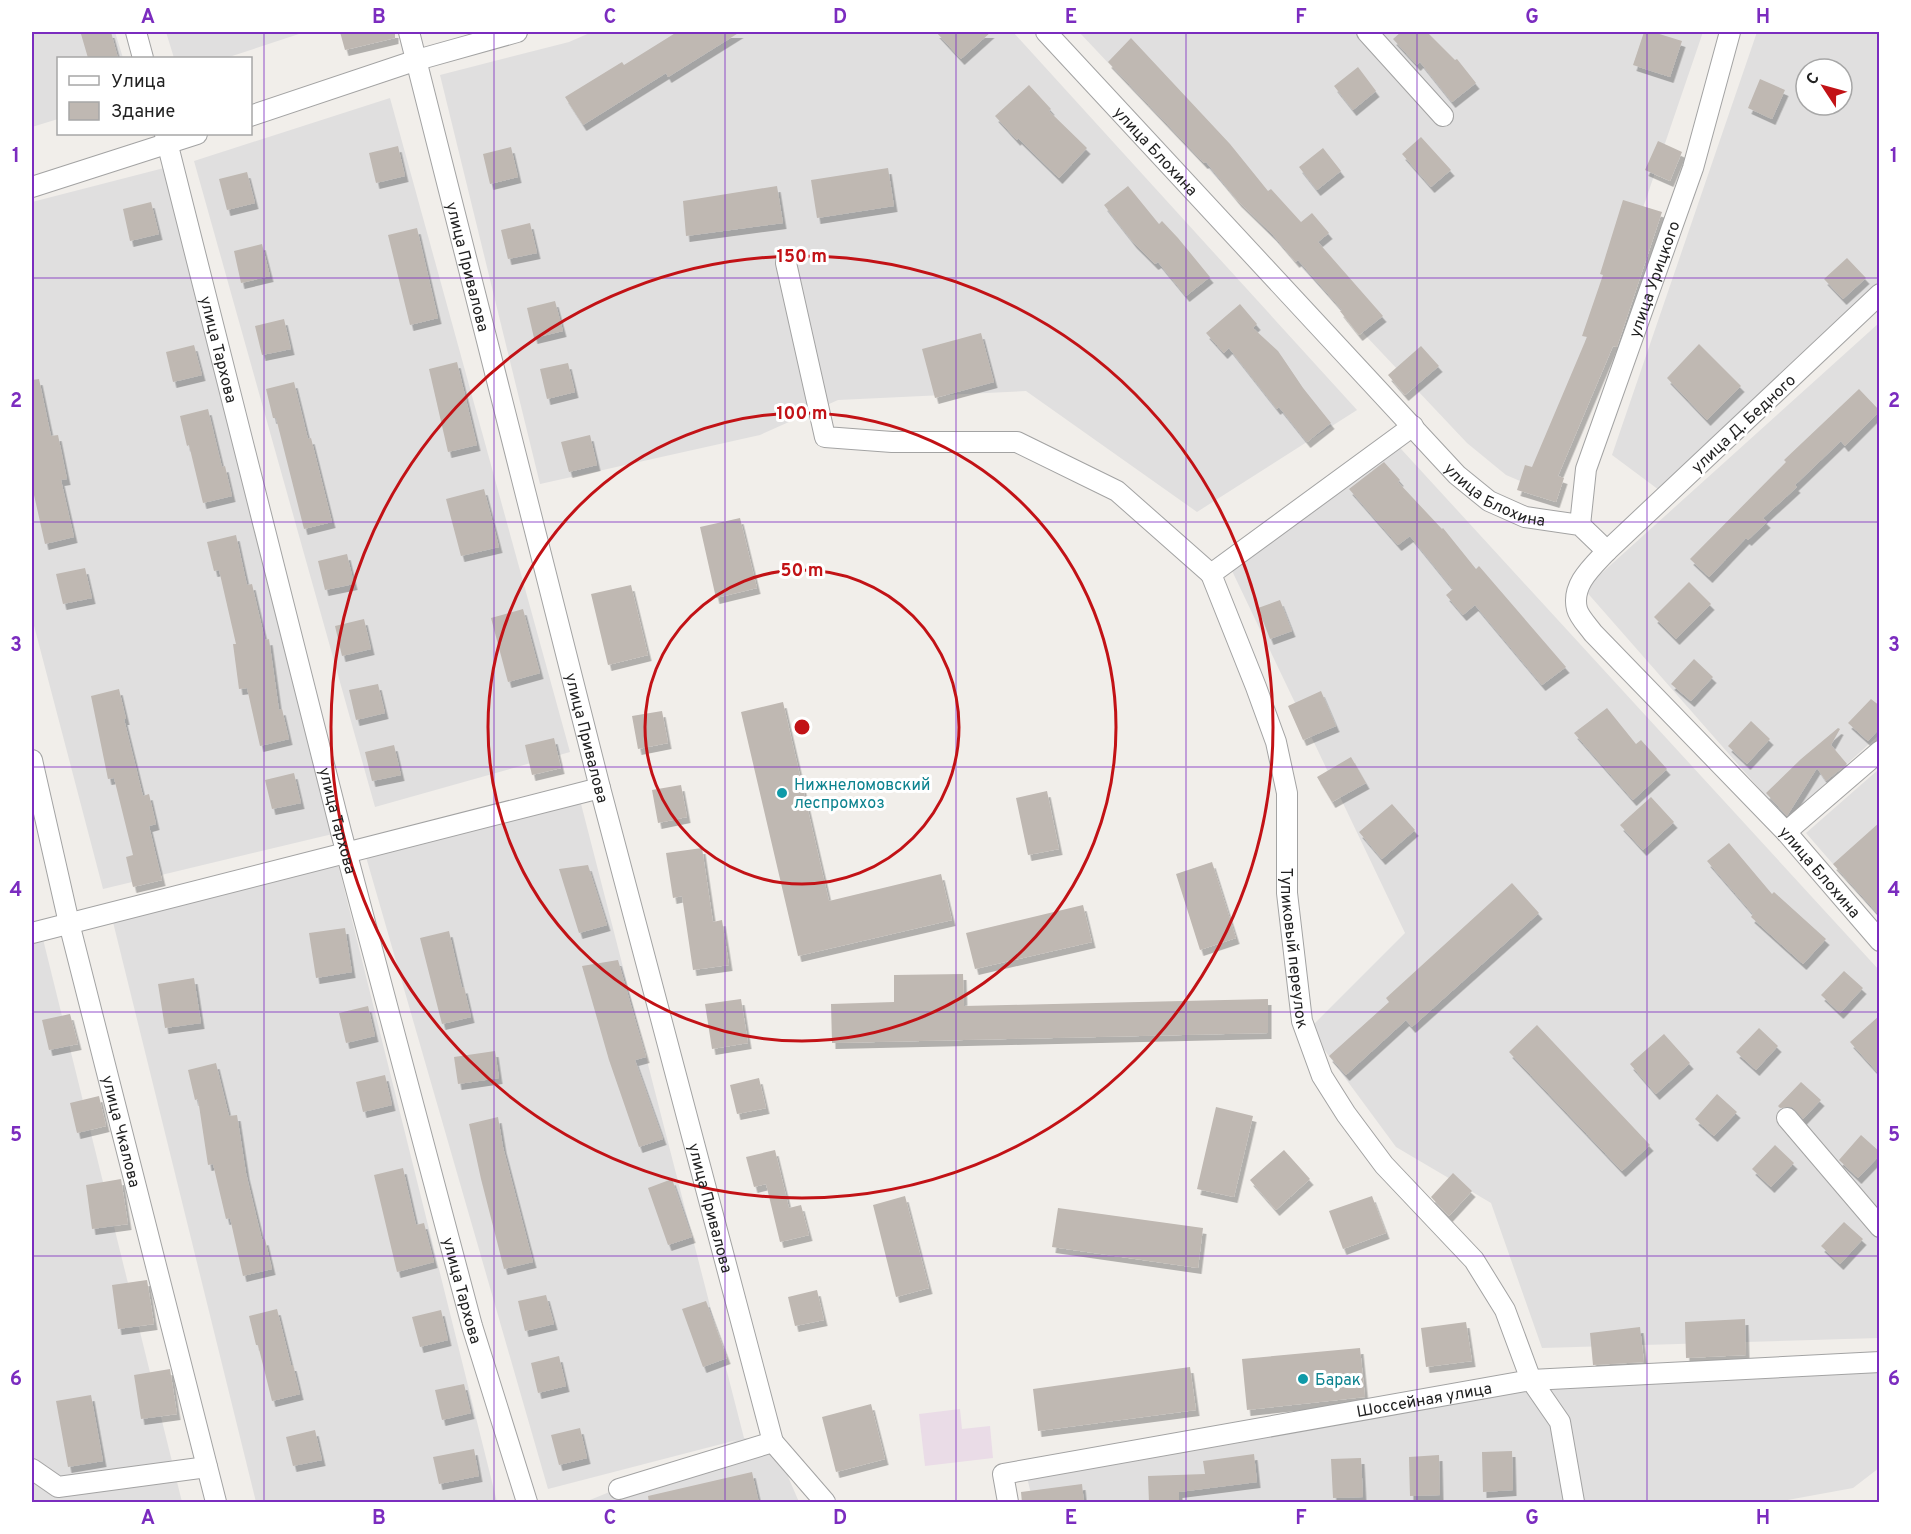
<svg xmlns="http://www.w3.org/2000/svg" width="1911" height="1534" viewBox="0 0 1911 1534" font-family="Overpass,sans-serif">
<defs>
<filter id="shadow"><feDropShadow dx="3.5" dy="6" stdDeviation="0" flood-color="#0004"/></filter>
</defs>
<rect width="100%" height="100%" fill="#f1eeea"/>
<path fill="#e0dfdf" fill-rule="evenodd" d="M 32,32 L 115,32 L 123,58 L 58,58 L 58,119 L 32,127 Z
M 166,32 L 305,32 L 226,58 L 174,58 Z
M 592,32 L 1013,32 L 1357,410 L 1197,512 L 1026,391 L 838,400 L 760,435 L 540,484 L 440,75 L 569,42 Z
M 1079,32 L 1703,32 L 1546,492 L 1506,475 L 1467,443 Z
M 1757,32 L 1879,32 L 1879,283 L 1659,490 L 1612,455 ZM 1806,69 L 1842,69 L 1842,105 L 1806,105 Z
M 390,98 L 570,752 L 375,807 L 194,161 Z
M 164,168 L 341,832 L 103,889 L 32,618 L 32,202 Z
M 1879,323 L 1879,735 L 1786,819 L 1584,589 Z
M 1391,438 L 1879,970 L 1879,1338 L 1542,1348 L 1491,1203 L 1396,1147 L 1309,1029 L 1405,933 L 1223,552 Z
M 1879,769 L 1879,917 L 1806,833 Z
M 579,796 L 744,1438 L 773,1442 L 799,1502 L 585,1502 L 737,1440 L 548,1489 L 362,843 Z
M 338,864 L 497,1502 L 256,1502 L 113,922 Z
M 42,935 L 182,1502 L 32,1502 L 32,937 Z
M 1879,1366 L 1879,1468 L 1853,1488 L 1776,1502 L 1033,1502 L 1025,1469 L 1670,1369 Z"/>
<path fill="#eadce7" d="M 960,1409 L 962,1429 L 990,1426 L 993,1458 L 925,1466 L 919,1414 Z"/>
<path fill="#bfb8b2" filter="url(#shadow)" d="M 94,32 L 111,32 L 118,58 L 88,58 L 81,34 Z
M 340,32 L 395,32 L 395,38 L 345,50 Z
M 677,32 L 740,32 L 668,77 L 666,73 L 583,125 L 565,97 L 622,62 L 624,65 Z
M 936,32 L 991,32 L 961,59 Z
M 1401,32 L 1427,32 L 1455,60 L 1457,59 L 1476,83 L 1452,102 L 1420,62 L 1417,65 L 1393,39 Z
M 1644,32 L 1653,32 L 1682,41 L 1670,77 L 1633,65 Z
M 1131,38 L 1230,144 L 1268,191 L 1271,189 L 1301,222 L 1312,213 L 1329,233 L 1318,242 L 1383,316 L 1359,335 L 1340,311 L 1342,310 L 1298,260 L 1296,262 L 1273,235 L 1238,201 L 1206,162 L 1204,163 L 1108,62 Z
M 1358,67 L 1376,91 L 1353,110 L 1334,86 Z
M 1760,79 L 1785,90 L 1772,119 L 1748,108 Z
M 1029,85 L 1051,109 L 1049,111 L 1087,148 L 1059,178 L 1018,138 L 1017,140 L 995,116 Z
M 1421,137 L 1451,170 L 1431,187 L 1402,154 Z
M 1658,141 L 1682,152 L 1670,181 L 1645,170 Z
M 398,146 L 405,176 L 376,183 L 369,153 Z
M 511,147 L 518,177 L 490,184 L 483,154 Z
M 1323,148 L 1341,171 L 1317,190 L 1299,167 Z
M 888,168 L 894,206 L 817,218 L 811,180 Z
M 247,172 L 255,203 L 227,210 L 219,179 Z
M 777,186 L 783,223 L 686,236 L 683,201 Z
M 1128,186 L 1159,224 L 1162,221 L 1178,238 L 1210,277 L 1186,296 L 1158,262 L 1155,264 L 1133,242 L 1104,205 Z
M 1623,200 L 1662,212 L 1617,347 L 1613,346 L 1558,476 L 1564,478 L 1556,502 L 1517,490 L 1525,465 L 1532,467 L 1587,337 L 1582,336 L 1603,275 L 1600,274 Z
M 151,202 L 159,234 L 130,241 L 123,209 Z
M 530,223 L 537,253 L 508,259 L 501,230 Z
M 417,228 L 438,318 L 410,325 L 388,235 Z
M 262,244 L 270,276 L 241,283 L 234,251 Z
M 1847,258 L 1866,278 L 1843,299 L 1824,279 Z
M 555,301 L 563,331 L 534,338 L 527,308 Z
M 1240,304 L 1257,324 L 1253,328 L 1278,351 L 1303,388 L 1331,423 L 1307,442 L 1279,407 L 1277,409 L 1229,348 L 1224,353 L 1206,333 Z
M 284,319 L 291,349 L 262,355 L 255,326 Z
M 981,333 L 994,382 L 935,398 L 922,349 Z
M 1699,344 L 1741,386 L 1707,420 L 1667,378 Z
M 194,345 L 202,375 L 173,382 L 166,352 Z
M 1421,346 L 1439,366 L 1405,395 L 1388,375 Z
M 457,362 L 477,445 L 448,452 L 429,369 Z
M 568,363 L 575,392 L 547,399 L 540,369 Z
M 39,379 L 51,436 L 58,435 L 67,479 L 61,480 L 74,537 L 45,544 L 32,486 L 32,380 Z
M 294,382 L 308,439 L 311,438 L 332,522 L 304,529 L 276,418 L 273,418 L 266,389 Z
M 1859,389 L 1880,411 L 1845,446 L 1841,441 L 1795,485 L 1797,487 L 1763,518 L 1767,522 L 1748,540 L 1746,538 L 1709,577 L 1690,559 L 1786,462 L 1784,460 Z
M 208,409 L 222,467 L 225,466 L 232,496 L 203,503 L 189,445 L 187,446 L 180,416 Z
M 590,435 L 597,465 L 569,472 L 561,442 Z
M 1384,462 L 1400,480 L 1398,482 L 1442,529 L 1443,528 L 1476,569 L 1479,566 L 1566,667 L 1542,685 L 1475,605 L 1463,615 L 1446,595 L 1453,589 L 1410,536 L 1398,545 L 1349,489 Z
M 484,489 L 499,547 L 461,556 L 446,499 Z
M 740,518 L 757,588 L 716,598 L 700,527 Z
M 236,535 L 247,585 L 252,584 L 265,640 L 269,639 L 279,710 L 282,709 L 289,739 L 260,746 L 247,688 L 239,689 L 233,644 L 236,644 L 219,570 L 214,571 L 207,542 Z
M 347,554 L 354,584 L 325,590 L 318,561 Z
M 85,568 L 92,598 L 63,604 L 56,574 Z
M 1689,582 L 1711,604 L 1676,639 L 1654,617 Z
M 631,585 L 648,655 L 608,665 L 591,594 Z
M 1280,600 L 1292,631 L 1270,639 L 1258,608 Z
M 523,609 L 540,673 L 508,682 L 491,618 Z
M 364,619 L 371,649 L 342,656 L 335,626 Z
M 1694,659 L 1713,677 L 1691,701 L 1671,684 Z
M 378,684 L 385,713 L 356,720 L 349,690 Z
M 119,689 L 126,719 L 124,719 L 143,796 L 149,794 L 156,824 L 149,826 L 162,880 L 133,887 L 126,857 L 133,855 L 114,778 L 108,779 L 91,696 Z
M 1321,691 L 1336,726 L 1303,740 L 1288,706 Z
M 1871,699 L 1880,706 L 1880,728 L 1868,741 L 1848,723 Z
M 783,702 L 829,901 L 941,874 L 952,920 L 798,956 L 741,712 Z
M 1607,708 L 1636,744 L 1641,740 L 1667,769 L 1633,800 L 1574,733 Z
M 662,711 L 668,743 L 638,749 L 632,716 Z
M 1751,721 L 1770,739 L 1747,764 L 1728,746 Z
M 1838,728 L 1840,729 L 1831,745 L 1847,764 L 1826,781 L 1817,768 L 1787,816 L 1766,793 L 1801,759 Z
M 554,738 L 561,768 L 532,775 L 525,745 Z
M 394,745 L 401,775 L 372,781 L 365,752 Z
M 1351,757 L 1366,783 L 1332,802 L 1317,777 Z
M 294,773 L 301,803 L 272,809 L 265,780 Z
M 681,785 L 687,817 L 658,823 L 652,790 Z
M 1047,791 L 1059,849 L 1028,855 L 1016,798 Z
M 1651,797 L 1674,822 L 1643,850 L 1620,825 Z
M 1392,804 L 1415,830 L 1382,859 L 1359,832 Z
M 1880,822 L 1880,916 L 1833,864 Z
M 1729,843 L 1772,894 L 1774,892 L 1826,939 L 1803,964 L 1751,917 L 1753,914 L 1707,861 Z
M 702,848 L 713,922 L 722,920 L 729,965 L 693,970 L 682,896 L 673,898 L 666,853 Z
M 1212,862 L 1236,938 L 1200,950 L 1176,874 Z
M 588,865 L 607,925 L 579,933 L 559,869 Z
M 1512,883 L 1539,913 L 1412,1027 L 1406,1020 L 1346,1075 L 1329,1056 L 1389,1002 L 1386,998 Z
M 1083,905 L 1092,942 L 975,969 L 966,933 Z
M 345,928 L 352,972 L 316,978 L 309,933 Z
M 449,931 L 462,988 L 464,987 L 471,1017 L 442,1024 L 420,938 Z
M 618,960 L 646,1057 L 635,1060 L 663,1139 L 639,1147 L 609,1060 L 582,966 Z
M 1844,971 L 1863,988 L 1840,1013 L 1821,995 Z
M 963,974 L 964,1006 L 1268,999 L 1268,1033 L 832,1043 L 831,1004 L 894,1002 L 894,975 Z
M 194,978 L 201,1023 L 165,1028 L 158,984 Z
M 741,999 L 748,1043 L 712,1049 L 705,1004 Z
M 368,1006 L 375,1036 L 346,1043 L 339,1013 Z
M 70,1014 L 78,1044 L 49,1050 L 42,1020 Z
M 1880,1015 L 1880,1075 L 1850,1042 Z
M 1537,1025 L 1650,1145 L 1622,1171 L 1509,1052 Z
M 1759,1028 L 1778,1046 L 1756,1070 L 1736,1052 Z
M 1664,1034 L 1690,1063 L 1656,1094 L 1630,1064 Z
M 495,1051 L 499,1078 L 458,1084 L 454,1057 Z
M 216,1063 L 229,1116 L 237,1115 L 246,1173 L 262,1240 L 265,1239 L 272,1269 L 243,1276 L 230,1218 L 226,1219 L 213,1164 L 208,1165 L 198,1099 L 195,1100 L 188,1070 Z
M 385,1075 L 392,1105 L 363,1112 L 356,1082 Z
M 759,1078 L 766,1108 L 737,1114 L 730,1085 Z
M 1801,1082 L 1821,1100 L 1803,1119 L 1792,1107 L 1780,1108 L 1778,1106 Z
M 1717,1094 L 1737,1112 L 1714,1136 L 1695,1119 Z
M 99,1096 L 106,1126 L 77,1133 L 70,1103 Z
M 1216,1107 L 1253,1116 L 1234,1197 L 1197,1189 Z
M 498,1117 L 503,1147 L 533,1262 L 504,1269 L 481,1179 L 469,1124 Z
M 1861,1135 L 1880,1152 L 1880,1155 L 1858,1178 L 1839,1160 Z
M 1775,1145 L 1794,1163 L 1771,1187 L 1752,1169 Z
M 775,1150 L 789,1208 L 801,1205 L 809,1235 L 780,1242 L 766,1184 L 754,1187 L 746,1157 Z
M 1284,1150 L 1310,1179 L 1276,1210 L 1250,1180 Z
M 403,1168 L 416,1225 L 424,1223 L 434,1262 L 397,1272 L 374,1175 Z
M 1453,1173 L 1472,1191 L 1449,1216 L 1431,1197 Z
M 121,1179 L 128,1224 L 92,1229 L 86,1185 Z
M 672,1179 L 692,1237 L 668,1245 L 648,1188 Z
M 905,1196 L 929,1288 L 896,1297 L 873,1205 Z
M 1372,1196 L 1386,1233 L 1343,1249 L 1329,1211 Z
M 1058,1208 L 1203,1228 L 1198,1268 L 1052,1247 Z
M 1844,1222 L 1863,1239 L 1840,1264 L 1821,1246 Z
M 147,1280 L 154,1324 L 118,1329 L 112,1285 Z
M 817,1290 L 824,1320 L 795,1326 L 788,1297 Z
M 546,1295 L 554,1324 L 525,1331 L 518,1301 Z
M 706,1301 L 727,1358 L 703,1367 L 682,1309 Z
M 277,1309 L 291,1365 L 293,1365 L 300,1394 L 272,1401 L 258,1345 L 256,1345 L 249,1316 Z
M 441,1310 L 448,1340 L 420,1347 L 412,1317 Z
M 1745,1319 L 1746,1355 L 1686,1358 L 1685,1322 Z
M 1466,1322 L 1472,1361 L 1426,1367 L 1421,1328 Z
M 1640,1327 L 1644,1362 L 1593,1365 L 1590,1333 Z
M 1360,1348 L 1365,1397 L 1247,1410 L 1242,1359 Z
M 559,1356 L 566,1386 L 538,1393 L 531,1363 Z
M 1190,1367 L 1196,1410 L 1038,1431 L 1033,1389 Z
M 170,1369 L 177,1414 L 141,1419 L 134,1375 Z
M 464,1384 L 471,1413 L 442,1420 L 435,1390 Z
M 91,1395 L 103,1461 L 68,1467 L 56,1401 Z
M 871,1404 L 885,1459 L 836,1472 L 822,1417 Z
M 580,1428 L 587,1458 L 559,1465 L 551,1435 Z
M 315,1430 L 322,1460 L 293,1466 L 286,1437 Z
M 474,1449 L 479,1476 L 439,1484 L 433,1457 Z
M 1512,1451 L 1513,1490 L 1483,1492 L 1482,1452 Z
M 1254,1454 L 1257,1482 L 1179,1492 L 1179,1503 L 1149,1503 L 1148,1476 L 1205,1474 L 1203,1461 Z
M 1439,1455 L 1440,1495 L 1410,1496 L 1409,1457 Z
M 1361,1458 L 1363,1497 L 1333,1498 L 1331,1459 Z
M 752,1472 L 759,1503 L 649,1503 L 648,1496 Z
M 1082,1484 L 1084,1503 L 1022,1503 L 1021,1492 Z"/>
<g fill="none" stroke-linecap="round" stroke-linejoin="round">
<g stroke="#a3a3a3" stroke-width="22">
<g id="street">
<path d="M 136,32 L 143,58"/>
<path id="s1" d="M 409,32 L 600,788 L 773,1442"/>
<path id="s2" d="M 1046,32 L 1457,475 L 1489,501 L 1525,517 L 1580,525 L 1607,551"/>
<path d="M 1367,32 L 1443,116"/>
<path d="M 250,116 L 417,60 L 517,32"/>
<path id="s3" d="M 165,134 L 341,832 L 472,1326 L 527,1502"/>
<path d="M 32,187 L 197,134"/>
<path d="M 786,263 L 825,437 L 892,442 L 1017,442 L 1117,491 L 1211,574"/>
<path id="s4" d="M 1880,294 L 1607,551 C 1592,567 1571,585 1577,609 C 1579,617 1588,626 1593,633 L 1786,832 L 1880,941"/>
<path id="s5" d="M 1413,426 L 1211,574 L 1256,687 L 1276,742 L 1287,793 L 1287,893 L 1302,1021 L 1322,1076 L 1346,1114 L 1384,1165 L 1474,1260 L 1505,1310 L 1531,1380 L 1560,1422 L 1574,1502"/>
<path id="s6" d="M 1580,525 L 1586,469 L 1693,168 L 1730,32"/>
<path id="s7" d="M 32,760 L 69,923 L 216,1502"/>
<path d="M 1786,832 L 1880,751"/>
<path d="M 32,933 L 600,788"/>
<path d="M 1787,1118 L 1880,1227"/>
<path d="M 32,1469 L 58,1487 L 207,1467"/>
<path d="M 619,1489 L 773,1442 L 825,1502"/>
<path id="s8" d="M 1008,1502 L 1003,1474 L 1531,1380 L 1880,1362"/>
</g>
</g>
<use href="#street" stroke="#fff" stroke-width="20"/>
</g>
<path fill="none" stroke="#7b2cbf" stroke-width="1.5" stroke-opacity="0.55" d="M 264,32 L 264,1502M 494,32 L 494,1502M 725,32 L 725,1502M 956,32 L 956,1502M 1186,32 L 1186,1502M 1417,32 L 1417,1502M 1647,32 L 1647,1502M 32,278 L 1880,278M 32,522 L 1880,522M 32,767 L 1880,767M 32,1012 L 1880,1012M 32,1256 L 1880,1256"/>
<g fill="none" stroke="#c21216" stroke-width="3">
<circle cx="802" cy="727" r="157"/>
<circle cx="802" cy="727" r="314"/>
<circle cx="802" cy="727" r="471"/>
</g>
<g fill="#0f9aa8" stroke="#fff" stroke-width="2">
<circle cx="782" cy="793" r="6"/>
<circle cx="1303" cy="1379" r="6"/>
</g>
<g text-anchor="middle" stroke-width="6" stroke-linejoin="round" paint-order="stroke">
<g font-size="16" fill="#222" stroke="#fff">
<text dy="6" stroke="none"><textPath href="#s2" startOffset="162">улица Блохина</textPath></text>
<text dy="6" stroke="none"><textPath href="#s1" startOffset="242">улица Привалова</textPath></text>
<text dy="6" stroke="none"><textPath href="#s6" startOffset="258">улица Урицкого</textPath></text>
<text dy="6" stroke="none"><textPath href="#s3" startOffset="222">улица Тархова</textPath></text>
<text transform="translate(1743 423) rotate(-43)" y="6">улица Д. Бедного</text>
<text dy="6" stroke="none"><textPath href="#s2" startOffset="648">улица Блохина</textPath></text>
<text dy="6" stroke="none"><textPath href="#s1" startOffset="728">улица Привалова</textPath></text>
<text dy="6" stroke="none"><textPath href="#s3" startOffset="708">улица Тархова</textPath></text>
<text dy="6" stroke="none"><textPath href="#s4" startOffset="802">улица Блохина</textPath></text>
<text dy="6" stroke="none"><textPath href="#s5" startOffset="638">Тупиковый переулок</textPath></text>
<text dy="6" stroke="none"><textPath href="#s7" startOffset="382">улица Чкалова</textPath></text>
<text dy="6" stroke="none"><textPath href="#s1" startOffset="1214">улица Привалова</textPath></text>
<text dy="6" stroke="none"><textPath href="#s3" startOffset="1194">улица Тархова</textPath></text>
<text dy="6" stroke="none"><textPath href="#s8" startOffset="456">Шоссейная улица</textPath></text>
</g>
<g font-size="16" fill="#0d838f" stroke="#fff" text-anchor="start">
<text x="794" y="790">Нижнеломовский<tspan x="794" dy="18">леспромхоз</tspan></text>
<text x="1315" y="1385">Барак</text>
</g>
</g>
<circle cx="802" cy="727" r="9" fill="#c21216" stroke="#fff" stroke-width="3"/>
<g font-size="18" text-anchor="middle" font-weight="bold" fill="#c21216" stroke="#fff" stroke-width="6" stroke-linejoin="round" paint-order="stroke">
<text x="802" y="262">150 m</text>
<text x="802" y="419">100 m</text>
<text x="802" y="576">50 m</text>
</g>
<rect width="1911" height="1534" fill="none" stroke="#ffffff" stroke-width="66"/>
<rect x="57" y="57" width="195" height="78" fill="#ffffff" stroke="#a7a7a7" stroke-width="1.5"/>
<rect x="69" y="76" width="30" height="9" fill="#ffffff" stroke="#a7a7a7" stroke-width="1.5"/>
<text x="111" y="87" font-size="18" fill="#222222">Улица</text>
<rect x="69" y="102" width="30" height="18" fill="#bfb8b2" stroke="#a7a7a7" stroke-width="1.5"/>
<text x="111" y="117" font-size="18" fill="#222222">Здание</text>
<g transform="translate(1824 87) rotate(306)"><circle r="28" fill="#ffffff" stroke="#a7a7a7" stroke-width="1.5"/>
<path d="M0-4.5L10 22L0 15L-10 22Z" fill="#c21216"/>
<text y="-9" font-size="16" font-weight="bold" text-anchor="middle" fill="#222222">С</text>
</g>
<rect x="33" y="33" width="1845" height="1468" fill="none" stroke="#7b2cbf" stroke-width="2"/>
<g font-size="20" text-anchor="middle" font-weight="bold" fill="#7b2cbf">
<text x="148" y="23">A</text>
<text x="379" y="23">B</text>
<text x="610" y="23">C</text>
<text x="840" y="23">D</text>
<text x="1071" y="23">E</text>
<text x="1301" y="23">F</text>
<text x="1532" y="23">G</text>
<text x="1763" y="23">H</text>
<text x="16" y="162">1</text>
<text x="1894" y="162">1</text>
<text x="16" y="407">2</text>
<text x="1894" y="407">2</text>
<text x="16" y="651">3</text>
<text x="1894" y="651">3</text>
<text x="16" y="896">4</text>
<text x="1894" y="896">4</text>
<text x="16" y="1141">5</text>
<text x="1894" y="1141">5</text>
<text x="16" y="1385">6</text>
<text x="1894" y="1385">6</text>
<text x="148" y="1524">A</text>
<text x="379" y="1524">B</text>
<text x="610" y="1524">C</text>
<text x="840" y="1524">D</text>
<text x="1071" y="1524">E</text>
<text x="1301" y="1524">F</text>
<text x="1532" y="1524">G</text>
<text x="1763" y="1524">H</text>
</g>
</svg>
